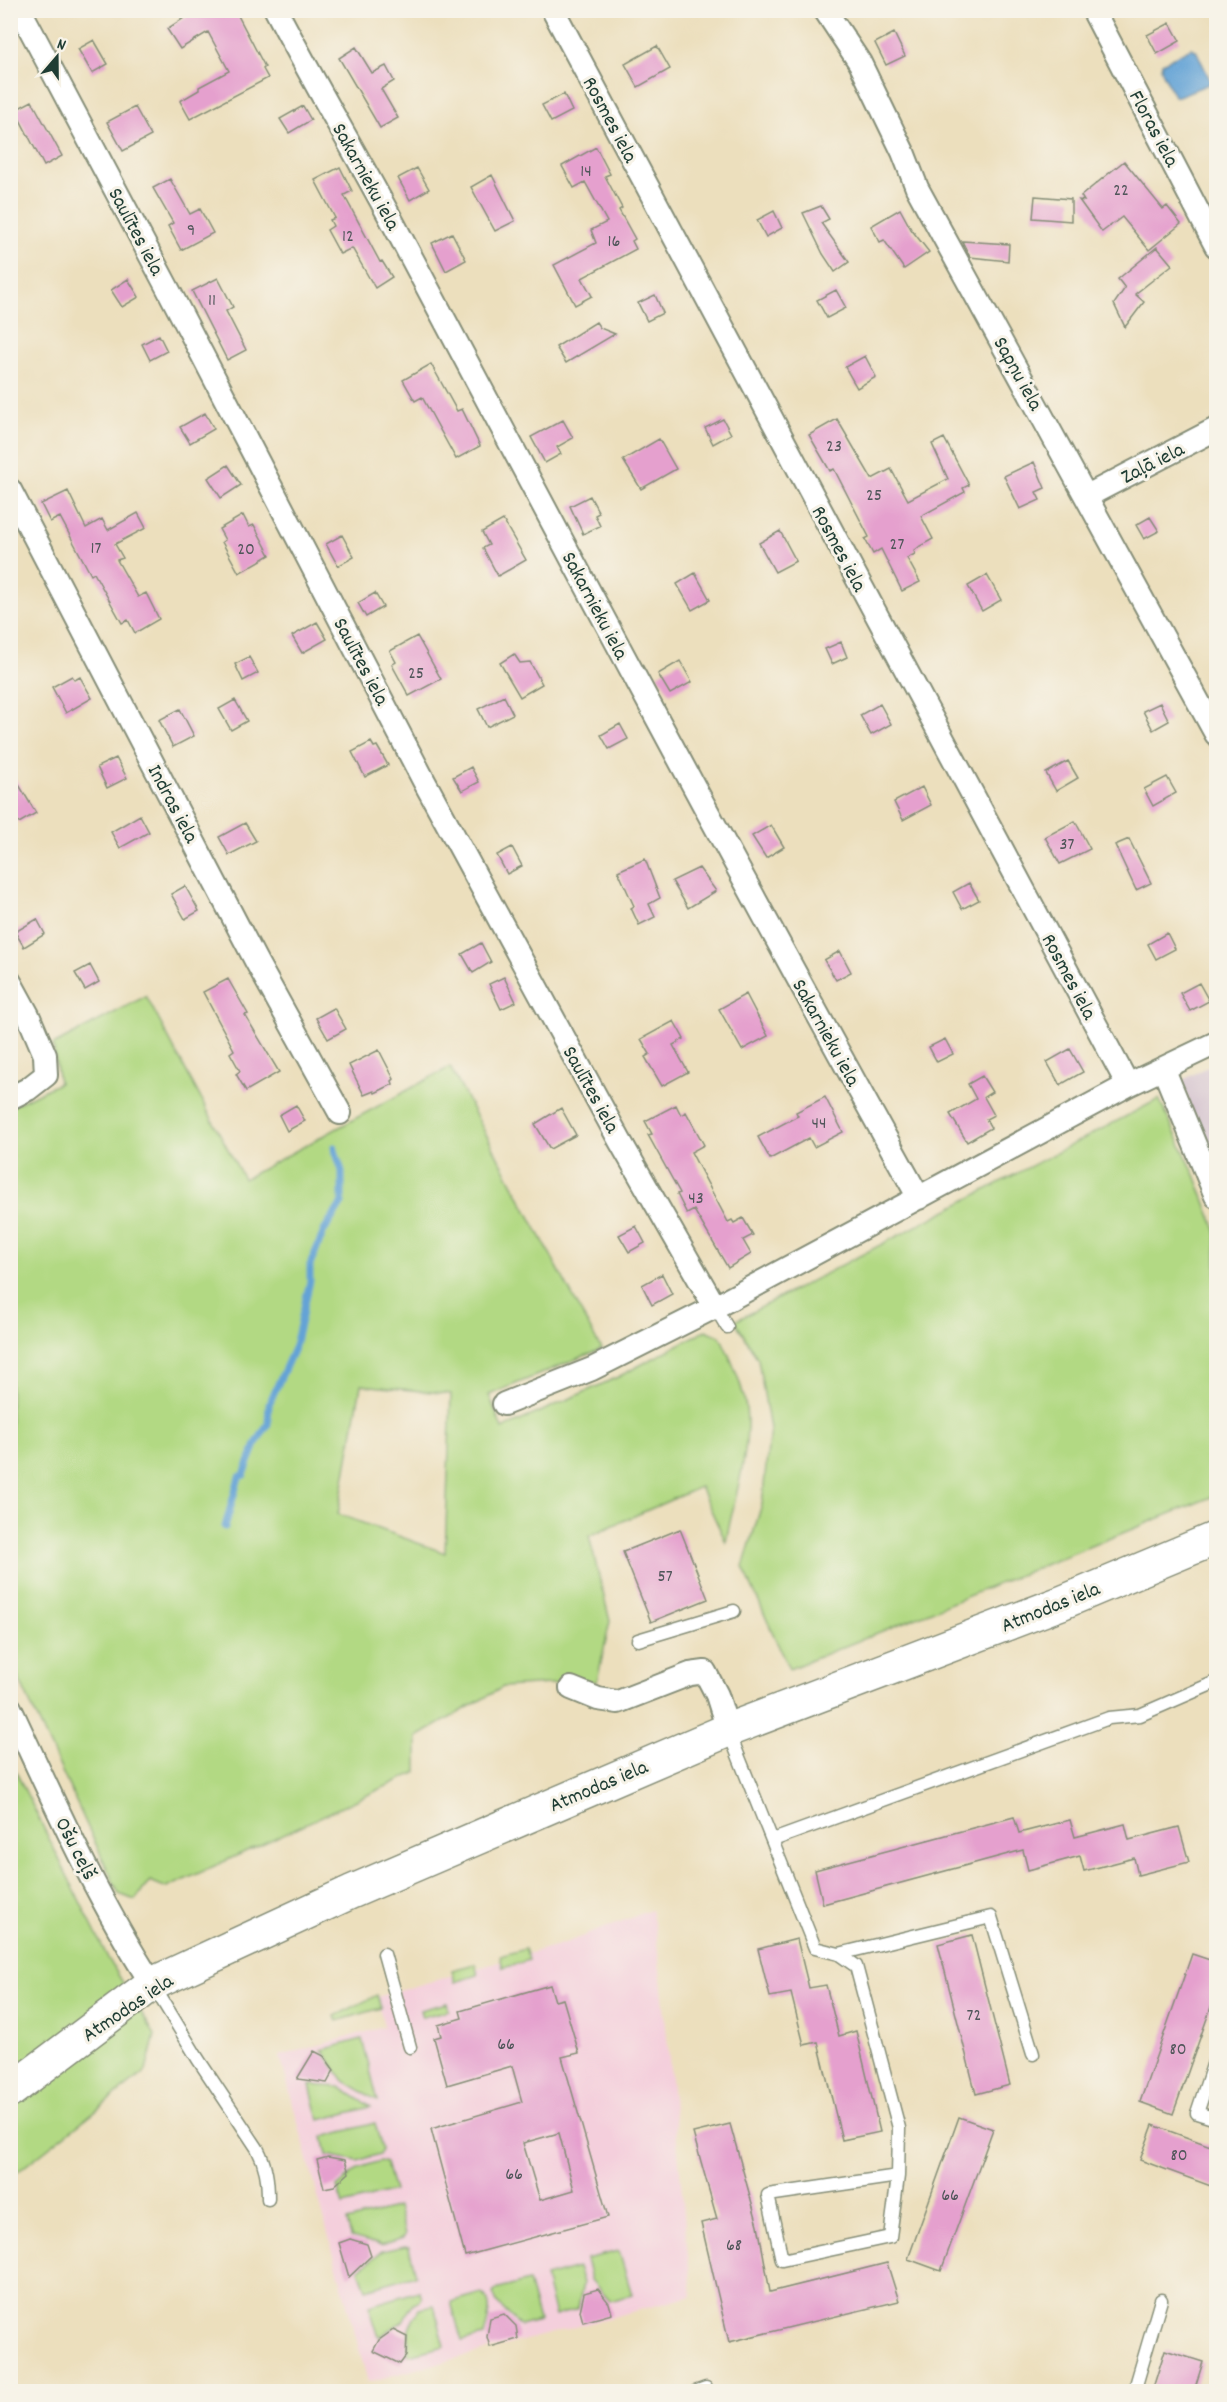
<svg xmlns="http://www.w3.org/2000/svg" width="1227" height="2402" viewBox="0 0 1227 2402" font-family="Dekko,sans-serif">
<rect width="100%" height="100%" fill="#f7f3e8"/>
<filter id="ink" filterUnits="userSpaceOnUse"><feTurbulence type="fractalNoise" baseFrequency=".0167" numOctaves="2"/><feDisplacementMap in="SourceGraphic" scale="12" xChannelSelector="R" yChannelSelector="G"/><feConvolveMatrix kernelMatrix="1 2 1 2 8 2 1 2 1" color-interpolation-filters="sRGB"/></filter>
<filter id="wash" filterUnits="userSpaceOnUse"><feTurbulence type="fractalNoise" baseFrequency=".008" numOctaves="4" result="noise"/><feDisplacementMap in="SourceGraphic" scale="24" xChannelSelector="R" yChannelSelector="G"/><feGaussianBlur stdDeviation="1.35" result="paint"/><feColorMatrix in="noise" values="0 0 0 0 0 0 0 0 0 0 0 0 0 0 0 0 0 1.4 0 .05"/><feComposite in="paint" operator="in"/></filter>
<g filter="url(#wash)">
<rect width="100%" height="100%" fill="#ecdfbd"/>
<path fill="#f4cfdc" d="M 651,1910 L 655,1926 L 663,1996 L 692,2296 L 368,2382 L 280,2056 L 384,2027 L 377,1997 L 565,1943 Z"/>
<path fill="#d0bdcc" d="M 1216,1062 L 1216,1181 L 1191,1118 L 1183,1080 Z"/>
<path fill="#b2d983" stroke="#688b5c" stroke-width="1.5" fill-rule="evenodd" d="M 146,996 L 244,1179 L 450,1067 L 601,1349 L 489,1395 L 502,1429 L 618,1377 L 706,1330 L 720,1336 C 732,1361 746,1391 747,1419 C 748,1460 733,1502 726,1542 L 700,1487 L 589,1536 L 610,1621 L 597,1681 L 503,1687 L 417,1737 L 417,1772 L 167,1888 L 150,1881 L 135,1900 L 119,1894 L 11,1662 L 10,1107 L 59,1083 L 53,1045 ZM 361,1385 L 451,1394 L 445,1553 L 338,1514 Z
M 1159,1099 L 1195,1175 L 1216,1230 L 1216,1495 L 789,1669 L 743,1567 L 762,1504 L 770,1429 L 758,1359 L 735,1321 Z
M 10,1760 L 109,1960 L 155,2035 L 146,2071 L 11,2177 Z
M 525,1949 L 529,1960 L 503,1968 L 500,1956 Z
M 475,1964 L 478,1975 L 455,1982 L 452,1970 Z
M 377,1995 L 381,2008 L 337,2021 L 335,2016 Z
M 447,2003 L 449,2010 L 422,2017 L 420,2010 Z
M 362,2039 L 378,2101 L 344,2081 L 322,2050 Z
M 310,2085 L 340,2087 L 371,2107 L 319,2120 Z
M 375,2123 L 382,2149 L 379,2154 L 358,2161 L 327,2155 L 323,2137 Z
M 380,2161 L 386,2163 L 394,2191 L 343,2205 L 337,2187 L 359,2168 Z
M 398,2207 L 405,2235 L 403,2238 L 381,2245 L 351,2237 L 347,2221 Z
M 405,2246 L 409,2247 L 416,2275 L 366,2289 L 359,2270 L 382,2251 Z
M 619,2251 L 632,2295 L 610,2301 L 591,2280 L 586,2259 Z
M 578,2268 L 583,2283 L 578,2309 L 555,2316 L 545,2277 Z
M 528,2281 L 539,2321 L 520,2326 L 497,2303 L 493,2293 L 496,2290 Z
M 419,2291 L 422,2298 L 419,2302 L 413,2303 L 403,2321 L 379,2337 L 369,2306 Z
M 482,2293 C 495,2303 487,2322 484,2336 L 462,2341 L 451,2302 Z
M 434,2306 L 445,2346 L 408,2355 L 409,2328 L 419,2309 Z"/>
<path fill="#64a3d6" stroke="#427085" stroke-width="1.5" d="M 1191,48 L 1196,50 L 1210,80 L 1209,84 L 1176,97 L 1174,96 L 1161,69 L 1162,63 Z"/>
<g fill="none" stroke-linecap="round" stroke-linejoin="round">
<path stroke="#64a3d6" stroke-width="7" d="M 225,1527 L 239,1477 L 244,1475 L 257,1442 L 268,1424 L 269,1404 L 295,1346 L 310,1281 L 310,1265 L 324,1231 L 342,1203 L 342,1171 L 334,1147"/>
</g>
<g id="blocks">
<path fill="#e5a0ce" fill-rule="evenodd" d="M 196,10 L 235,10 L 265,67 L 263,69 L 268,78 L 190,119 L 180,101 L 199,90 L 199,87 L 229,71 L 208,32 L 180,49 L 167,29 Z
M 1170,23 L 1180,41 L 1157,54 L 1147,35 Z
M 894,33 L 905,56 L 886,65 L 875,43 Z
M 94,40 L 108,64 L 92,73 L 78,49 Z
M 657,46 L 670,69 L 638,87 L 625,64 Z
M 356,47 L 372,73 L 386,66 L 394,81 L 381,89 L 398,118 L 380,128 L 339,58 Z
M 564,94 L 572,111 L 551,122 L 542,105 Z
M 32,101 L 62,156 L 44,166 L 15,110 Z
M 303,106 L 311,120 L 289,133 L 280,119 Z
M 135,107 L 151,136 L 123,151 L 107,122 Z
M 596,147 L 610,174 L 605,176 L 622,208 L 619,210 L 635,239 L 632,241 L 636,249 L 582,278 L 592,296 L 575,305 L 554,265 L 596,243 L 591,230 L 607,222 L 585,182 L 574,188 L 562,166 Z
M 1124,161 L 1163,209 L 1167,206 L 1181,224 L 1149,250 L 1122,217 L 1102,232 L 1079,200 L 1084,201 L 1081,196 Z
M 340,167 L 352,191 L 344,195 L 380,262 L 382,261 L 392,277 L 375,288 L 352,248 L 340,254 L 327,230 L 333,226 L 330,220 L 335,218 L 315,180 Z
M 417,168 L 429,189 L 410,200 L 398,178 Z
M 492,175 L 515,221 L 495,231 L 471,187 Z
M 170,179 L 190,214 L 200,209 L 213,233 L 181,250 L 168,226 L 173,223 L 153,188 Z
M 1035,196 L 1071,199 L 1071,221 L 1033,218 Z
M 821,206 L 829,219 L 821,223 L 849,262 L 835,272 L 823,254 L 803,213 Z
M 900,209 L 911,229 L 929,252 L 904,269 L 884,240 L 880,242 L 871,226 Z
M 774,211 L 782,228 L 766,237 L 757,220 Z
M 452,233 L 466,260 L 446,271 L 432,243 Z
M 962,241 L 1009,244 L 1008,261 L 970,257 Z
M 1157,247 L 1172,265 L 1135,294 L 1144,302 L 1125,327 L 1114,304 L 1125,288 L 1118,279 Z
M 218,278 L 233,307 L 226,311 L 246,350 L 227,360 L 192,291 Z
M 128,279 L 139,297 L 122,307 L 111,290 Z
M 836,290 L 846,308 L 827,318 L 817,300 Z
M 655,295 L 663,313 L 647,321 L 638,303 Z
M 596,322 L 600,328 L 615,334 L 566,363 L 556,347 Z
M 159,335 L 167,351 L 150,360 L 142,344 Z
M 865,356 L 876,377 L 857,388 L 845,367 Z
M 431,364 L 457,411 L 462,409 L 480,446 L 456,459 L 422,397 L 415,401 L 403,380 Z
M 205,413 L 214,429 L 190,443 L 180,427 Z
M 723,419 L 731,434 L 713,444 L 705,428 Z
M 837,419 L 872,479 L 891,469 L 908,500 L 948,479 L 932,444 L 944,438 L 969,485 L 963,488 L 965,492 L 921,516 L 933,539 L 920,546 L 914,551 L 915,554 L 907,558 L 920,582 L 902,591 L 881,549 L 873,554 L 865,539 L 869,537 L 834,469 L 830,471 L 809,435 Z
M 563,420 L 573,438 L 557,447 L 561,454 L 545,463 L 531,437 Z
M 659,439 L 676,469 L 641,489 L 623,460 Z
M 1034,462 L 1045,488 L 1036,492 L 1040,500 L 1020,509 L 1004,476 Z
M 228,465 L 241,485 L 221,498 L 208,478 Z
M 68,491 L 86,528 L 102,519 L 108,530 L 138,513 L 146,528 L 115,544 L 123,558 L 117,560 L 138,597 L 146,593 L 159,619 L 135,633 L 128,620 L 122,623 L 94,573 L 91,575 L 60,517 L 50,522 L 41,504 Z
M 590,496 L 599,513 L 595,515 L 600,526 L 583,534 L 570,506 Z
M 243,515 L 249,527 L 254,525 L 270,555 L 239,573 L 222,542 L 225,540 L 219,529 Z
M 1150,517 L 1159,531 L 1144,539 L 1136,525 Z
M 503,520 L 526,560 L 498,576 L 483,548 L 489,545 L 482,532 Z
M 780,531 L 796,561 L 775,572 L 759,543 Z
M 342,535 L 354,557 L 338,566 L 326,544 Z
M 695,573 L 710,600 L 692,610 L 677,584 Z
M 987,575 L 1001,600 L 982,611 L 968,586 Z
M 375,593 L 383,607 L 366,617 L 358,603 Z
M 317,622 L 327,639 L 302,653 L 292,636 Z
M 417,636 L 441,679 L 409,696 L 392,665 L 396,662 L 390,651 Z
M 841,642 L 847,657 L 832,664 L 825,649 Z
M 514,654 L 520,663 L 530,662 L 542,684 L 520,697 L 500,663 Z
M 249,657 L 258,673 L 243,681 L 235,664 Z
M 680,661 L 692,682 L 670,694 L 658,674 Z
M 72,676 L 75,680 L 80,677 L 92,698 L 66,713 L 52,687 Z
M 504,696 L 513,714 L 487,727 L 478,709 Z
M 235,700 L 247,721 L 231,730 L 219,709 Z
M 1160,703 L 1169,721 L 1153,730 L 1143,711 Z
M 880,704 L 891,724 L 871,735 L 860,715 Z
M 180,709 L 194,736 L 173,747 L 159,720 Z
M 620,724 L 628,739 L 609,749 L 601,735 Z
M 371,742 L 374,747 L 377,746 L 388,765 L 365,777 L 352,752 Z
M 116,758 L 127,778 L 107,788 L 97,767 Z
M 1068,761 L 1078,778 L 1056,791 L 1046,773 Z
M 471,767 L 479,782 L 462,791 L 453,777 Z
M 10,770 L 36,813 L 19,823 L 10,808 Z
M 1167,777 L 1176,793 L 1153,806 L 1144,789 Z
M 922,787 L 931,805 L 903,820 L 894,802 Z
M 140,815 L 149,832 L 120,848 L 111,832 Z
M 1075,821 L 1090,849 L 1060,864 L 1045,837 Z
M 245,823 L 256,841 L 229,855 L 219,837 Z
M 771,825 L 784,847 L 766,858 L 752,836 Z
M 1129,839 L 1151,883 L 1136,890 L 1115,845 Z
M 512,847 L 522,866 L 507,874 L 497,855 Z
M 645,859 L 660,898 L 649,904 L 655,917 L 639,925 L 631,908 L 634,906 L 618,871 Z
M 699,868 L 716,891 L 688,908 L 672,881 Z
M 969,883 L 979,900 L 962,909 L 953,892 Z
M 185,886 L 199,911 L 185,919 L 171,894 Z
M 37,919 L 45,934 L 24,947 L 15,932 Z
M 1167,933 L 1175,949 L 1156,959 L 1148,944 Z
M 481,943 L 491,962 L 473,973 L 462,954 Z
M 840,951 L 851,972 L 836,980 L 824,960 Z
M 90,965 L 99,982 L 85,990 L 75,973 Z
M 504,977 L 516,1002 L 501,1009 L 489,984 Z
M 228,979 L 248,1014 L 245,1015 L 279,1072 L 246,1091 L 236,1074 L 240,1071 L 230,1053 L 234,1050 L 203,992 Z
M 1199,983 L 1209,1001 L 1190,1011 L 1180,993 Z
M 746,994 L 768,1036 L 742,1050 L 719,1009 Z
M 334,1008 L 346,1029 L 328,1039 L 316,1018 Z
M 674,1021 L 684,1039 L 673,1045 L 688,1072 L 662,1086 L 645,1057 L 650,1054 L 641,1039 Z
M 945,1039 L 953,1054 L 937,1062 L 929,1047 Z
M 1070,1049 L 1083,1072 L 1060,1085 L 1047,1062 Z
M 379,1050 L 394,1079 L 392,1081 L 393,1084 L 375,1093 L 374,1091 L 364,1095 L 349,1065 Z
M 982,1076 L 992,1092 L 984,1097 L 994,1115 L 986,1119 L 991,1128 L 967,1142 L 950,1114 L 976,1099 L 968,1084 Z
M 825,1097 L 843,1132 L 814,1147 L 809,1138 L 770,1159 L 758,1137 L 798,1116 L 796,1112 Z
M 296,1105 L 305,1121 L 287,1131 L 279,1115 Z
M 676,1105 L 681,1115 L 686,1112 L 704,1145 L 691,1152 L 728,1222 L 732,1220 L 734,1223 L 743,1218 L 753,1235 L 743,1240 L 751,1254 L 728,1268 L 694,1210 L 687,1214 L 677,1194 L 680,1193 L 648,1135 L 652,1134 L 645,1121 Z
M 561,1108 L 576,1135 L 550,1149 L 535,1124 Z
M 636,1226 L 645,1243 L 629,1252 L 619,1235 Z
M 662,1274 L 672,1294 L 652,1305 L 642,1285 Z
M 680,1529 L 708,1599 L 651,1622 L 623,1552 Z
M 1014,1817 L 1019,1833 L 1070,1820 L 1075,1837 L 1125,1824 L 1129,1840 L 1179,1827 L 1189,1862 L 1138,1875 L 1134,1858 L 1084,1871 L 1080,1856 L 1028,1870 L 1023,1850 L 823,1904 L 815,1870 Z
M 972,1935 L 1010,2085 L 976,2094 L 938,1944 Z
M 797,1939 L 809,1988 L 826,1985 L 839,2036 L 856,2031 L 880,2132 L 842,2140 L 818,2042 L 804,2045 L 791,1993 L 770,1997 L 758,1949 Z
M 1192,1954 L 1216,1962 L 1216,1993 L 1173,2114 L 1140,2102 Z
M 550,1985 L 555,2001 L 563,1999 L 579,2053 L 562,2057 L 608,2217 L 465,2256 L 431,2129 L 522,2102 L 512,2066 L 447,2085 L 434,2038 L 441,2036 L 438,2025 L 462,2018 L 460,2011 ZM 559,2133 L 574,2190 L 540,2200 L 523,2143 Z
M 314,2051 L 324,2056 L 334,2070 L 327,2083 L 297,2079 Z
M 959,2117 L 993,2129 L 941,2271 L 908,2259 Z
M 730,2124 L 758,2225 L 770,2292 L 887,2263 L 899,2301 L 729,2342 L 701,2223 L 717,2219 L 693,2133 Z
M 1153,2125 L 1216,2148 L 1216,2188 L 1140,2160 Z
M 328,2157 L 345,2160 L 349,2173 L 334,2186 L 324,2188 L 317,2160 Z
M 350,2239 L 367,2244 L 371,2256 L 349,2277 L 339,2243 Z
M 598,2289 L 609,2303 L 612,2314 L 583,2322 L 580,2311 L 584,2293 Z
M 504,2314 L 516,2326 L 518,2339 L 490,2347 L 487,2337 L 490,2318 Z
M 393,2330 L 407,2337 L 406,2356 L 400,2364 L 373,2351 L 379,2340 Z
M 1165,2350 L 1203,2362 L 1194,2391 L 1152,2391 Z"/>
</g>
</g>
<g filter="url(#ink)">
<use href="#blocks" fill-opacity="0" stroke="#868e78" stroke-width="1.5"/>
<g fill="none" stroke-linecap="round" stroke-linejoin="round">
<g stroke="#868e78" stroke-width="15">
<path id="service" d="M 715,1307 L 727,1327
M 638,1640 L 734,1611
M 728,1730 L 815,1948 L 839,1954 L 856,1966 L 899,2128 L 898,2176 L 890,2237 L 782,2260 L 768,2195 L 898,2176
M 773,1840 L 1109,1718 L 1140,1715 L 1216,1682
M 384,1954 L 410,2047
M 839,1954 L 991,1917 L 1033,2054
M 153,1985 L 198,2059 L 257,2148 C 266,2165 268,2179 268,2199
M 1216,2056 L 1197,2113 L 1216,2119
M 695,2392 L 706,2388
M 1134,2392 L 1161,2300"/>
</g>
<g stroke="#868e78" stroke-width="26">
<path id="minor" d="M 20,10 L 167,287 L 424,781 L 620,1141 L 715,1307
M 276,10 C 316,87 360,160 400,236 C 571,558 742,880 919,1198
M 553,10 L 1128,1085
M 825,10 L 860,63 L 903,152 L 917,188 L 1216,734
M 1093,10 L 1216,246
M 10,490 L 256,961 L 340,1113
M 1087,496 L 1216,429
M 10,982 L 28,1015 L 45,1055 L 46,1075 L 28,1089 L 10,1098
M 1164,1070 L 1216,1196
M 504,1404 L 592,1369 L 715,1307 L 1128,1085 L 1216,1043
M 571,1688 L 598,1699 L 618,1702 L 690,1674 L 705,1672 L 717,1695 L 728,1730
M 10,1708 C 54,1802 96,1897 152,1984"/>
</g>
<g stroke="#868e78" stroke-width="36">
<path id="secondary" d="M 10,2091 L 152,1984 L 351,1892 L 728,1730 L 1061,1603 L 1216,1538"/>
</g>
<use href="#service" stroke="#fff" stroke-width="12"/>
<use href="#minor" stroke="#fff" stroke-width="22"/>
<use href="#secondary" stroke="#fff" stroke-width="33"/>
</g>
</g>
<g text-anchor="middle" stroke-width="6" stroke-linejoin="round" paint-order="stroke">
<g font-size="18" fill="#50565a">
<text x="586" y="176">14</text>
<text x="1121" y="195">22</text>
<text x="191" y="235">9</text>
<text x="348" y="241">12</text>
<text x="614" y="246">16</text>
<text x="212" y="305">11</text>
<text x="834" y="451">23</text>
<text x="874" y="500">25</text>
<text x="897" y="549">27</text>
<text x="96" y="553">17</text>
<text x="246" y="554">20</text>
<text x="416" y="678">25</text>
<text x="1067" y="849">37</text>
<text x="819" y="1128">44</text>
<text x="696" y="1203">43</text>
<text x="665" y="1581">57</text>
<text x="974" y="2020">72</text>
<text x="506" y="2049">66</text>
<text x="1178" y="2054">80</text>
<text x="1179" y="2160">80</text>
<text x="514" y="2179">66</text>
<text x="950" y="2200">66</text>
<text x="734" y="2250">68</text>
</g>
<g font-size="21" fill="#1f3d34" stroke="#f7f3e8">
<text transform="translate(611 119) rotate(62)" y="7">Rosmes iela</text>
<text transform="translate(1155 128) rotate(62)" y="7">Floras iela</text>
<text transform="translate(367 176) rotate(61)" y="7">Sakarnieku iela</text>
<text transform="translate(137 231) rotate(62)" y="7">Saulītes iela</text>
<text transform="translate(1019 373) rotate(61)" y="7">Sapņu iela</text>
<text transform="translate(1152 462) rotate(-27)" y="7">Zaļā iela</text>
<text transform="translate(840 548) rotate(62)" y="7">Rosmes iela</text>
<text transform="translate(596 605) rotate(62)" y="7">Sakarnieku iela</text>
<text transform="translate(362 661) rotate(62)" y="7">Saulītes iela</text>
<text transform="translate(174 803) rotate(62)" y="7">Indras iela</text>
<text transform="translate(1070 976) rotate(62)" y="7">Rosmes iela</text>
<text transform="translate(827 1032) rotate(61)" y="7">Sakarnieku iela</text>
<text transform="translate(592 1089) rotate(61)" y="7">Saulītes iela</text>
<text transform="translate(1050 1606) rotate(-22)" y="7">Atmodas iela</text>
<text transform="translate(598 1785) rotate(-23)" y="7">Atmodas iela</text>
<text transform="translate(77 1848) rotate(63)" y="7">Ošu ceļš</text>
<text transform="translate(127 2007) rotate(-34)" y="7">Atmodas iela</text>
</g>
</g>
<rect width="1227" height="2402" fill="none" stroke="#f7f3e8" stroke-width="36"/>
<g transform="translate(57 57) rotate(20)" stroke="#f7f3e8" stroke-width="4.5" paint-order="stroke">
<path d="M0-4.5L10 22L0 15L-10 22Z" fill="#1f3d34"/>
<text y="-9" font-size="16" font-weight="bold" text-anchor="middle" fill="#1f3d34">N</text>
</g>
</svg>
